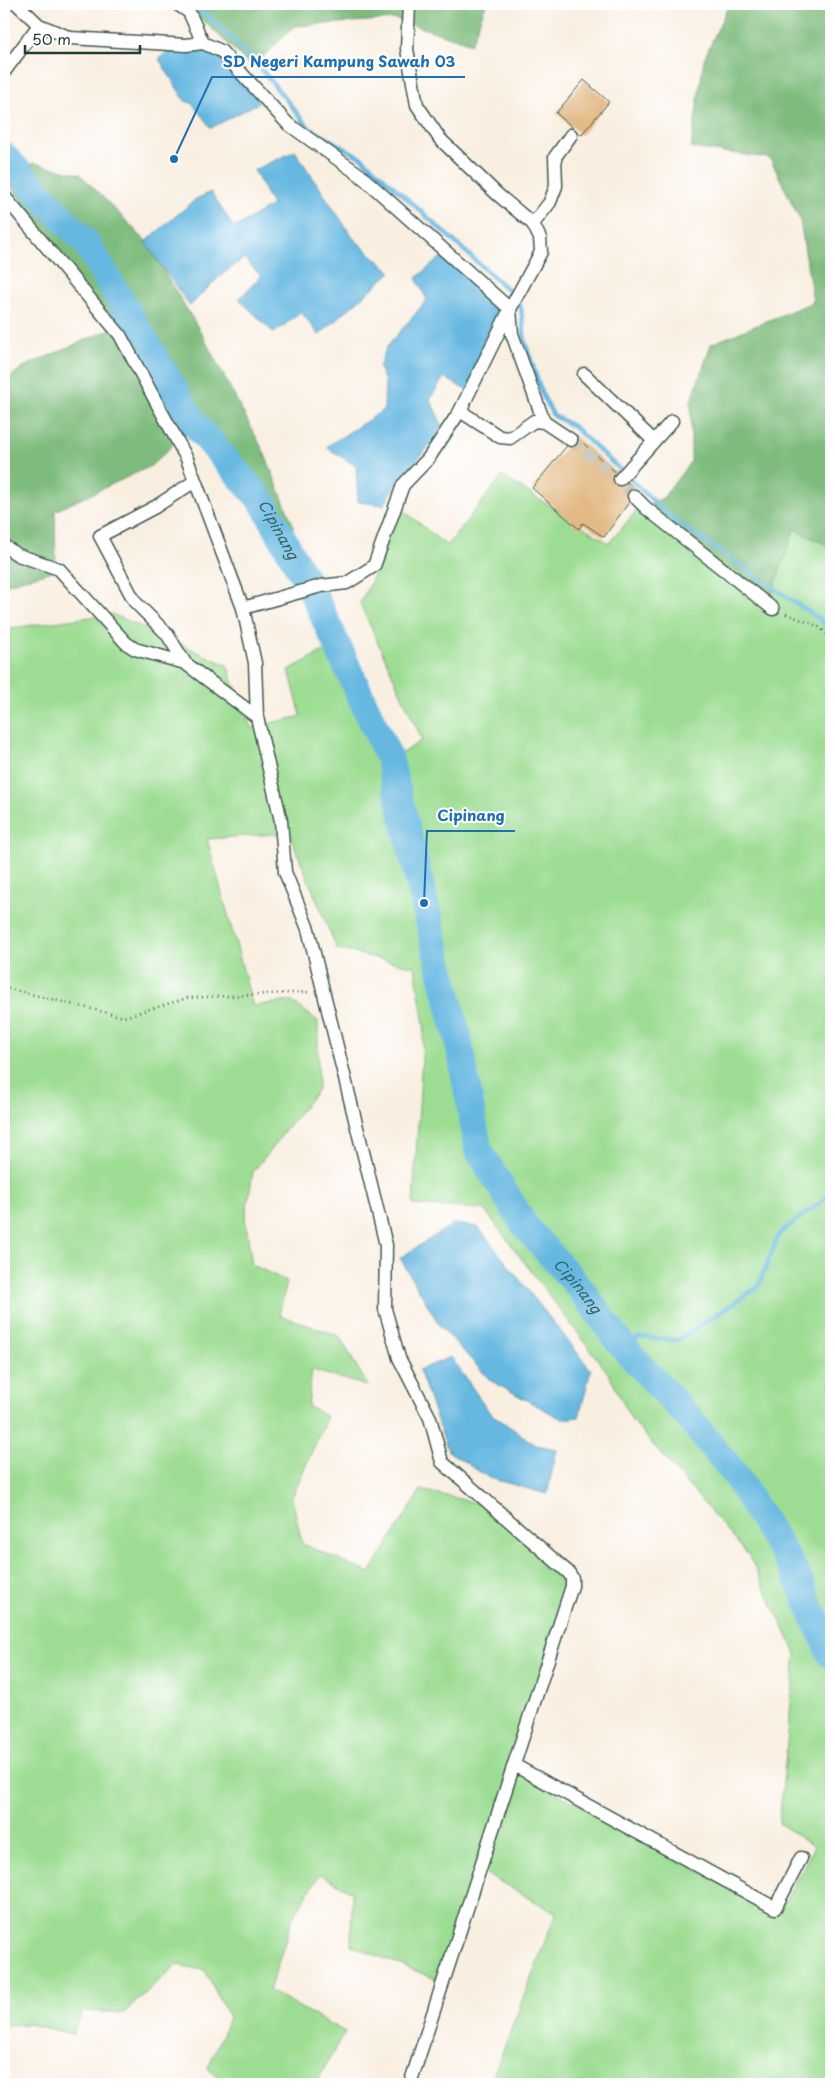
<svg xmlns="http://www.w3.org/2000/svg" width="835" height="2088" viewBox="0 0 835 2088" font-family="'Playpen Sans',sans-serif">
<rect width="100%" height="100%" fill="#fff"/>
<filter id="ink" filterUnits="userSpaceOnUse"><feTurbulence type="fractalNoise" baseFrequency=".02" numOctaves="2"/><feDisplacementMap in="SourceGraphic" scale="10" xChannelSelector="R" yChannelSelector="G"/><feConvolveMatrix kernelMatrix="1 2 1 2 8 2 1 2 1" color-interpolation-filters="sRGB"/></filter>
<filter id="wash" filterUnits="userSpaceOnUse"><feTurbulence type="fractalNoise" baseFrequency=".0096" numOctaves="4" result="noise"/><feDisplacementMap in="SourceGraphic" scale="20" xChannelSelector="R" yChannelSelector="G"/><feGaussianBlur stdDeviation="1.12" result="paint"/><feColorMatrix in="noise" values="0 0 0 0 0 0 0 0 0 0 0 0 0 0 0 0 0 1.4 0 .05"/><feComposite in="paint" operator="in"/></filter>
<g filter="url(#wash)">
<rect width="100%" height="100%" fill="#f9efe1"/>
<path fill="#9ddd93" stroke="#5e8d64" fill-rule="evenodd" d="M 502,476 L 609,543 L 637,510 L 768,605 L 794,529 L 831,547 L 831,2084 L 490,2084 L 556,1913 L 479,1870 L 441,1981 L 351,1945 L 352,1892 L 320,1874 L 293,1917 L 269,1991 L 345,2032 L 315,2084 L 223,2084 L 208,2068 L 229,2018 L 205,1970 L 176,1965 L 124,2013 L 82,2011 L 73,2034 L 29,2024 L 4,2025 L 4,629 L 112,614 L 227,665 L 251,728 L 301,716 L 289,670 L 343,640 L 395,758 L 422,740 L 360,603 L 378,568 L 398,506 L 447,546 ZM 289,833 L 337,949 L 415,967 L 424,1025 L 413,1205 L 484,1209 L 608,1373 L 632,1420 L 749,1556 L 796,1653 L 779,1823 L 814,1847 L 778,1914 L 513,1769 L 576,1580 L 503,1509 L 421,1490 L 370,1573 L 302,1544 L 292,1497 L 327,1417 L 308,1406 L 312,1370 L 368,1386 L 339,1336 L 279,1315 L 287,1281 L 252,1265 L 245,1218 L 253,1172 L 318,1089 L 318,1021 L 291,1001 L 253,1006 L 207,839 Z"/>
<path fill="#7ebc7d" stroke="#4e7c58" d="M 169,4 L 486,4 L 471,44 L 396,19 L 295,26 L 252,67 L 202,19 Z
M 729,4 L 831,4 L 831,547 L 794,529 L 768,605 L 637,510 L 663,498 L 691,461 L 691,402 L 711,344 L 813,302 L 800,220 L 770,158 L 691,148 L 704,59 Z
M 34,163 L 80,174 L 145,240 L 200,331 L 264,452 L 294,527 L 272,536 L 249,496 L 189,429 L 151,466 L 55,511 L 56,570 L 4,585 L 4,382 L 23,367 L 111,329 L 8,182 Z"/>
<path fill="#66b8e1" stroke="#427a8a" d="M 202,49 L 219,56 L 260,102 L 211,128 L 192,103 L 185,101 L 159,59 L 167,51 Z
M 295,151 L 353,238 L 391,272 L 319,335 L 301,312 L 274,333 L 239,299 L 261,276 L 244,258 L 219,277 L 190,306 L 145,242 L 196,199 L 211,192 L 234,228 L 272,205 L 254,170 Z
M 445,254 L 502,300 L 485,367 L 469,392 L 444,377 L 430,399 L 442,425 L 436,439 L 402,476 L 384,505 L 358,502 L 356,466 L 326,447 L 384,410 L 385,381 L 379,368 L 386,348 L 427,300 L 416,278 Z
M 453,1224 L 478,1227 L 591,1370 L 579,1417 L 562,1419 L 491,1381 L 440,1326 L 400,1258 Z
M 451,1357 L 490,1413 L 536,1445 L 557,1449 L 547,1494 L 489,1478 L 448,1451 L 419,1370 Z"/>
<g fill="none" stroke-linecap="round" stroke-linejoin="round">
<path stroke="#66b8e1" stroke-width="4.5" d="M 188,4 L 213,20 L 262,70 L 309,128 L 362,158 L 508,290 L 521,308 L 525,342 L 542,394 L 553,415 L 574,427 L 674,520 L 818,618 L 831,630
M 624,1348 L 639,1337 L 678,1340 L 758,1287 L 779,1234 L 831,1194"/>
<path stroke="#66b8e1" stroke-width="28" id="s1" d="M 4,156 L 87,244 L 195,425 L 262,501 L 313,593 L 389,758 L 459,1043 L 478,1149 L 525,1226 L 579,1287 L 624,1348 L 689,1418 L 734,1473 L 795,1572 L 831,1655"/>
</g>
<g id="blocks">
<path fill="#e3ba86" d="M 584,80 L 609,102 L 581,135 L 556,113 Z
M 575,436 L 637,491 L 604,537 L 583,523 L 579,529 L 532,488 Z"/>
</g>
</g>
<g filter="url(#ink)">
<use href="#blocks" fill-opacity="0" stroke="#40584e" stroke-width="1"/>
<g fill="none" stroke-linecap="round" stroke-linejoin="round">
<path stroke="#cdcbbe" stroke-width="12" stroke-dasharray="12 6" stroke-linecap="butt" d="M 571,440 L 620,479 L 634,496"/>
<g stroke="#40584e" stroke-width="15">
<path id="street" d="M 17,4 L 39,25 L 71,38 L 186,45 L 203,43 L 221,51 L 288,124 L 360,175 L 510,309 L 512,334 L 544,422
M 177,4 L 189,12 L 203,43
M 4,72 L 39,25
M 4,196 L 120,335 L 187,459 L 243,608 L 255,663 L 257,717 L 281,821 L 285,872 L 308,929 L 386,1245 L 385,1309 L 399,1358 L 430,1418 L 442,1462 L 569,1573 L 572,1578 L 572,1586 L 410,2084
M 533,224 L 550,202 L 556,186 L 555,157 L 571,135
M 584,374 L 654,441
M 460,411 L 500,437 L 510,438 L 534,421 L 544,422 L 571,440
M 620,479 L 672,421
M 634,496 L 646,508 L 773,609
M 4,546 L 18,555 L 59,569 L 126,643 L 135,649 L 185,663 L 257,717
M 243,608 L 321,586 L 347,583 L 374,566 L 403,485 L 428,459 L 460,411 L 510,309 L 541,252 L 540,238 L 533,224 L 497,194 L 440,139 L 417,105 L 407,49 L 409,4
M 185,663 L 167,634 L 135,602 L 100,536 L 155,507 L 195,481
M 514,1765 L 775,1908 L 801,1858"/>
</g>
<path stroke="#40584e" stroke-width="2.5" stroke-dasharray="1 4" stroke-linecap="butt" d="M 786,614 L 818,626 L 831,638
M 4,990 L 6,988 L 124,1017 L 187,998 L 310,992"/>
<use href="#street" stroke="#fff" stroke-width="12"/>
</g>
</g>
<g text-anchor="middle" stroke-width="4" stroke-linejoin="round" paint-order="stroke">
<g font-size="15" font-style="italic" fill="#346268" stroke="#fff">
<text dy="5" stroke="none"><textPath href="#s1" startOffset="466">Cipinang</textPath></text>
<text dy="5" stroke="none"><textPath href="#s1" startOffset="1291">Cipinang</textPath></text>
</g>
</g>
<path fill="none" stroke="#1f6fb2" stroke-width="2" d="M174 159L212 77H465M424 903L427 831H515"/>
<g fill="#1f6fb2" stroke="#fff" stroke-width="2">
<circle cx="174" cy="159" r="5"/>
<circle cx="424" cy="903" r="5"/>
</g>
<g font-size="15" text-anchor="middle" font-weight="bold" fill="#1f6fb2" stroke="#fff" stroke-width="4" stroke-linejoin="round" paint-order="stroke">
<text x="339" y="67">SD Negeri Kampung Sawah 03</text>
<text x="471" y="821">Cipinang</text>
</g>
<rect width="835" height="2088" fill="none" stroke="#fff" stroke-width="20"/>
<path d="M25 45v8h115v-8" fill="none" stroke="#1f3d34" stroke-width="2.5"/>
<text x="32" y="45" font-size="15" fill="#1f3d34" stroke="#ffffff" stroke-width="4" paint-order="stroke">50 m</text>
</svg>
